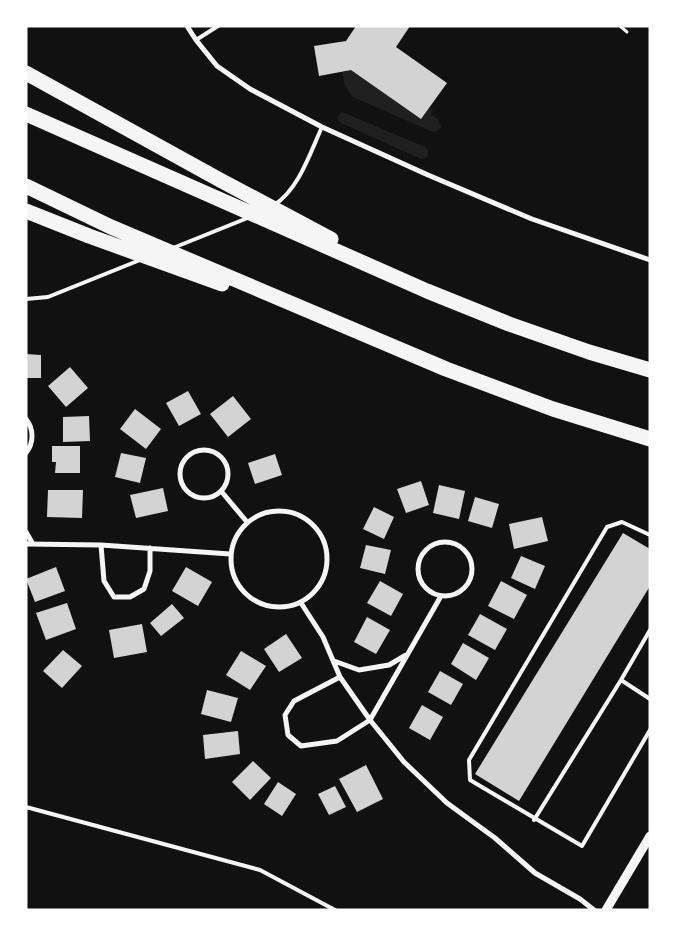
<svg xmlns="http://www.w3.org/2000/svg" width="676" height="936" viewBox="0 0 676 936" font-family="Overpass,sans-serif">
<rect width="100%" height="100%" fill="#111"/>
<path fill="#202020" d="M 351,70 L 421,118 L 429,108 L 433,111 L 431,114 L 439,120 L 441,127 L 439,130 L 433,132 L 353,97 L 345,85 L 342,72 Z
M 342,112 L 425,147 L 428,150 L 428,156 L 421,159 L 339,122 L 338,116 Z"/>
<path fill="#d3d3d3" d="M 356,26 L 410,26 L 396,47 L 447,83 L 421,119 L 351,70 L 319,76 L 314,46 L 346,41 Z
M 26,354 L 41,355 L 41,378 L 26,378 Z
M 70,367 L 88,388 L 66,407 L 48,386 Z
M 188,391 L 201,414 L 179,426 L 166,403 Z
M 233,396 L 251,419 L 228,437 L 210,414 Z
M 135,409 L 161,429 L 146,449 L 120,429 Z
M 89,416 L 90,441 L 63,442 L 63,417 Z
M 52,446 L 80,446 L 80,473 L 55,473 L 56,462 L 52,462 Z
M 121,453 L 146,458 L 140,483 L 115,477 Z
M 275,454 L 282,475 L 255,484 L 248,463 Z
M 421,481 L 429,505 L 406,513 L 397,489 Z
M 439,485 L 465,491 L 459,519 L 433,513 Z
M 163,488 L 168,511 L 136,518 L 130,495 Z
M 48,490 L 83,490 L 82,518 L 47,517 Z
M 475,497 L 499,504 L 492,528 L 468,521 Z
M 374,507 L 394,517 L 384,539 L 363,529 Z
M 542,517 L 548,541 L 514,549 L 509,524 Z
M 623,533 L 650,549 L 650,586 L 519,801 L 475,774 Z
M 366,545 L 391,550 L 385,574 L 360,568 Z
M 521,556 L 545,566 L 535,589 L 511,578 Z
M 56,567 L 65,591 L 35,602 L 26,579 Z
M 186,567 L 212,582 L 198,606 L 172,591 Z
M 380,581 L 403,594 L 391,616 L 367,603 Z
M 501,581 L 527,595 L 514,619 L 488,606 Z
M 67,603 L 76,629 L 46,640 L 36,613 Z
M 172,604 L 184,618 L 161,636 L 150,623 Z
M 480,614 L 507,629 L 495,650 L 468,635 Z
M 367,617 L 390,630 L 376,654 L 354,642 Z
M 142,624 L 147,652 L 114,658 L 109,630 Z
M 286,634 L 302,658 L 279,672 L 264,649 Z
M 463,643 L 489,658 L 476,680 L 451,664 Z
M 63,650 L 82,666 L 62,688 L 43,671 Z
M 241,651 L 266,666 L 250,690 L 226,675 Z
M 440,671 L 463,684 L 451,705 L 428,692 Z
M 207,690 L 238,698 L 231,722 L 201,714 Z
M 422,705 L 443,717 L 430,740 L 409,728 Z
M 238,731 L 240,754 L 205,759 L 203,735 Z
M 253,761 L 271,778 L 250,800 L 232,782 Z
M 366,765 L 383,799 L 357,812 L 339,779 Z
M 278,782 L 296,794 L 282,816 L 264,804 Z
M 335,786 L 346,807 L 329,815 L 318,794 Z"/>
<g fill="none" stroke-linecap="round" stroke-linejoin="round">
<path stroke="#f5f5f5" stroke-width="3" d="M 620,26 L 627,32"/>
<path stroke="#f5f5f5" stroke-width="4" d="M 196,40 L 218,26
M 274,205 C 299,189 310,153 322,127
M 173,248 L 250,217
M 26,299 L 48,297 L 140,260
M 650,535 L 622,522 L 607,527 L 469,760 L 470,780 L 582,846 L 650,730
M 621,680 L 650,630
M 26,807 L 260,870 L 335,910
M 534,820 L 621,680 L 650,699"/>
<path stroke="#f5f5f5" stroke-width="5" d="M 187,26 L 196,40 L 217,66 L 250,89 L 322,127 L 428,175 L 532,219 L 650,260
M 26,419 C 34,429 34,443 26,453
M180 474a24 24 0 1 1 48 0a24 24 0 1 1-48 0Z
M 221,491 L 247,522
M231 559a48 48 0 1 1 96 0a48 48 0 1 1-96 0Z
M 26,532 L 33,544
M418 569a27 27 0 1 1 54 0a27 27 0 1 1-54 0Z
M 26,544 L 101,545 L 230,554
M 101,545 L 104,581 L 114,597 L 130,597 L 144,589 L 150,571 L 150,548
M 301,603 L 323,637 L 340,677 L 370,720 L 404,762 L 447,803 L 495,838 L 535,873 L 580,899 L 594,910
M 334,661 L 359,670 L 389,665 L 406,655
M 340,677 L 294,701 L 285,715 L 288,735 L 301,746 L 337,741 L 370,720 L 441,596"/>
<path stroke="#f5f5f5" stroke-width="9" d="M 606,910 L 650,836"/>
<path stroke="#f5f5f5" stroke-width="15" d="M 26,73 L 220,180 L 331,239
M 26,114 L 427,291 L 509,324 L 589,352 L 650,370
M 26,186 L 111,227 L 446,369 L 553,409 L 650,439
M 26,211 L 89,236 L 222,284"/>
</g>
<rect width="676" height="936" fill="none" stroke="#ffffff" stroke-width="55"/>
</svg>
